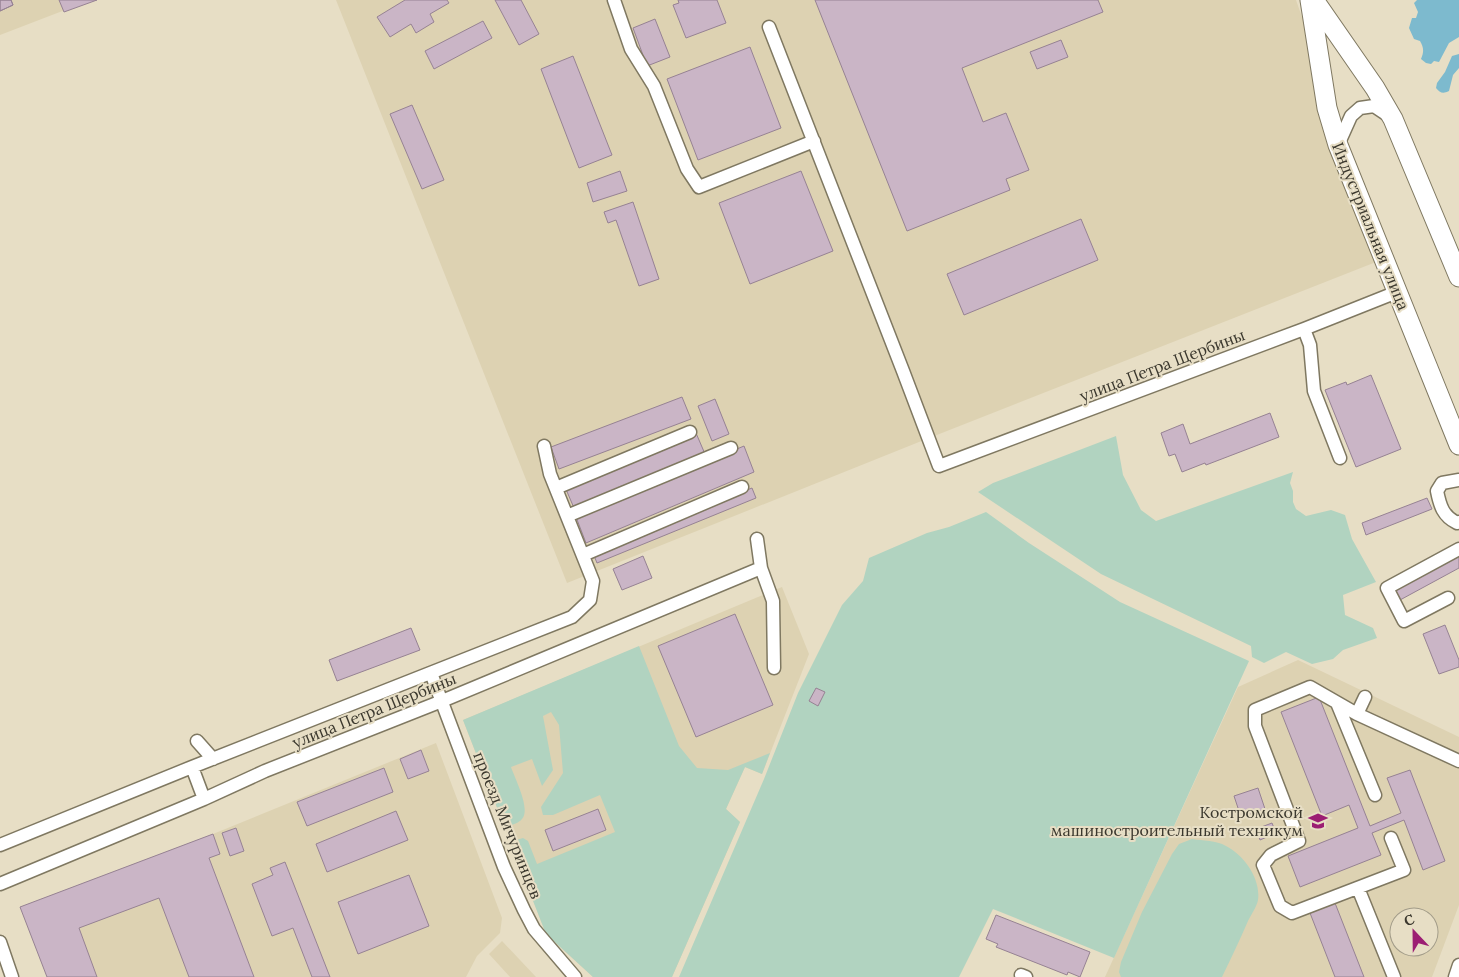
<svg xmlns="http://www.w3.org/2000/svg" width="1459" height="977" viewBox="0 0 1459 977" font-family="Lora,serif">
<rect width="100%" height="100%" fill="#e7dec5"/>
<path fill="#ddd2b2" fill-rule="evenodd" d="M 0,0 L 91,0 L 0,35 Z
M 336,0 L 1296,0 L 1303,20 L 1321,114 L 1376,262 L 919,442 L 567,583 Z
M 782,587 L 809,654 L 762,774 L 745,767 L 726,809 L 740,822 L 672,977 L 593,977 L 546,934 L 463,720 Z
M 1298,660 L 1459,737 L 1459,905 L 1432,977 L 1105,977 L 1238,687 ZM 1399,917 L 1429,917 L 1429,947 L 1399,947 Z
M 436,743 L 502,918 L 500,933 L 477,956 L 466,977 L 47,977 L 20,907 L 213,834 Z
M 502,941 L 536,977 L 510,977 L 489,954 Z"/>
<path fill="#b1d3c0" d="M 1116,436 L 1123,475 L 1141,510 L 1156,521 L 1293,472 L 1290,483 L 1293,491 L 1293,502 L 1296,509 L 1306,516 L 1331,510 L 1345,515 L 1352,539 L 1376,582 L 1343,595 L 1345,615 L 1373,628 L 1377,638 L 1343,650 L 1333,659 L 1312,664 L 1286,652 L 1264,663 L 1252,657 L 1251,646 L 1101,574 L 978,492 L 993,483 Z
M 986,512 L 1029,543 L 1120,602 L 1249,661 L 1114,958 L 993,909 L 959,977 L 679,977 L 764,779 L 798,693 L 842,605 L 863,581 L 869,558 L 927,533 L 949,527 Z
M 639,646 L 679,746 L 697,768 L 728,770 L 770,753 L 762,774 L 745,767 L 726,809 L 740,822 L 672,977 L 593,977 L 546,934 L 510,842 L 523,838 L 528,841 L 537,864 L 615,832 L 600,795 L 553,815 L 543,815 L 541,807 L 563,773 L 559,725 L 551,712 L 543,716 L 553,770 L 542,786 L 532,759 L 511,767 C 515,779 531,809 522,819 C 518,824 510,825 505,828 L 463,720 Z
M 1192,839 C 1203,841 1216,840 1226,846 C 1244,855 1261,879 1258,900 C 1257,906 1251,915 1248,921 C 1240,940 1231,958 1222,977 L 1121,977 L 1119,972 L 1121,962 L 1142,912 L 1172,854 L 1179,844 Z"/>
<path fill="#7dbace" d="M 1417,0 L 1459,0 L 1459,37 L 1449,43 L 1439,62 L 1434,61 L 1431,64 L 1426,63 L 1421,59 C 1424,52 1424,48 1420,41 L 1414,39 L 1409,28 L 1412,18 L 1416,18 L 1418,12 L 1414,3 Z
M 1459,54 L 1459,68 L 1453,75 L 1449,91 C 1443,94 1440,93 1436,88 L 1437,83 L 1445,72 L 1452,56 Z"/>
<path fill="#cab5c6" stroke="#968293" d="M 0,0 L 11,0 L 13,5 L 0,11 Z
M 0,0 L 11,0 L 13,5 L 0,11 Z
M 59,0 L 97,0 L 64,12 Z
M 405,0 L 447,0 L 449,3 L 430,14 L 434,22 L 416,33 L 411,24 L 390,37 L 377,17 Z
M 495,0 L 521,0 L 539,34 L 519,45 Z
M 678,0 L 717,0 L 726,23 L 686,38 L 673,5 L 679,3 Z
M 815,0 L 1098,0 L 1103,12 L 962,68 L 983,122 L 1006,113 L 1029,170 L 1006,179 L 1010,190 L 907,231 Z
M 655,19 L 670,57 L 647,66 L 633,28 Z
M 483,21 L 492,38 L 434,69 L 425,51 Z
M 1061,40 L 1068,57 L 1037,69 L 1030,52 Z
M 750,47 L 781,128 L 698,160 L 667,79 Z
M 573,56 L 612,155 L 579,168 L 541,69 Z
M 412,105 L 444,180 L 422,189 L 390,114 Z
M 620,171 L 627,191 L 593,202 L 587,183 Z
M 801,171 L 833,251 L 750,284 L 719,203 Z
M 633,202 L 659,279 L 639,286 L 616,220 L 608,223 L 604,212 Z
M 1081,219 L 1098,260 L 964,315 L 947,274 Z
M 1371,375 L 1401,449 L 1356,467 L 1325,390 L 1346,382 L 1347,385 Z
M 682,397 L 691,419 L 559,469 L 551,447 Z
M 715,399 L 729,434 L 712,441 L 698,406 Z
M 1270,413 L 1279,437 L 1206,465 L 1205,463 L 1182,472 L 1175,454 L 1169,456 L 1161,433 L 1183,424 L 1190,444 Z
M 696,433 L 705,454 L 574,508 L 565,487 Z
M 744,446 L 754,472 L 586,543 L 576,517 Z
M 752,488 L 756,498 L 597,563 L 593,553 Z
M 1427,498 L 1432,509 L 1366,535 L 1362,523 Z
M 1459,553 L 1459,568 L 1400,600 L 1394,589 Z
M 643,556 L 652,578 L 622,590 L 613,569 Z
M 735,614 L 773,705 L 696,737 L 658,646 Z
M 1445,625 L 1459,660 L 1459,667 L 1439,674 L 1423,634 Z
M 411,628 L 420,650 L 337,681 L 329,660 Z
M 816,688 L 825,692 L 818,706 L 809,701 Z
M 1319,697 L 1370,826 L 1401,813 L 1387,778 L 1410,770 L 1445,861 L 1423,870 L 1404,820 L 1372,833 L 1381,855 L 1300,887 L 1288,856 L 1358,828 L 1349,805 L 1322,816 L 1281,712 Z
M 421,750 L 429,771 L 408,779 L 400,759 Z
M 384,768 L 393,792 L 307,826 L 297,802 Z
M 1258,788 L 1265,809 L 1241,817 L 1234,796 Z
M 598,809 L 606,830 L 553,851 L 545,830 Z
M 396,811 L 408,840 L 327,872 L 316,844 Z
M 1272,823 L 1276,833 L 1260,840 L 1256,829 Z
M 236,828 L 244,851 L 230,856 L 222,833 Z
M 213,834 L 220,854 L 209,858 L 254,977 L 189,977 L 159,898 L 79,928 L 97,977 L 47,977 L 20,907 Z
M 285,862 L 330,977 L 312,977 L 293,928 L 272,936 L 252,884 L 273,875 L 270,868 Z
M 409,875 L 429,926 L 358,954 L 338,902 Z
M 1335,903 L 1364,977 L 1335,977 L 1310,913 Z
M 996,915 L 1090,952 L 1080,977 L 1068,972 L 1067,975 L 996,947 L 998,944 L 986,939 Z"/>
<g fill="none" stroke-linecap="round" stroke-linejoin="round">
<g stroke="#7f7861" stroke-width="15">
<path id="minor" d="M 614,0 L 631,49 L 654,86 L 687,169 L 699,187 L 814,141
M 769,27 L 903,371 L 939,466 L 1304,329 L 1397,292
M 1338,145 L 1351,116 L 1360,108 L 1374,106 L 1389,116
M 1304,329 L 1310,345 L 1314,391 L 1340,458
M 1459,480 L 1442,483 L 1437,491 C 1440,506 1443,516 1457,523 L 1459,522
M 556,488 L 690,432
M 567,516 L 731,448
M 757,539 L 761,568 L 773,601 L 774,668
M 583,555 L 742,487
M 1448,598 L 1404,621 L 1387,588 L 1459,549
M 431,673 L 504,867 L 524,910 L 534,929 L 575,977
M 1337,703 L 1375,795
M 1357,714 L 1365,697
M 197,741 L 213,759
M 192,767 L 204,799
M 1391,838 L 1404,870 L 1292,913 L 1280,906 L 1263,865 L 1271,855 L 1299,841 L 1255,726 L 1255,710 L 1310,687 L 1357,714 L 1459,761
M 0,845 L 192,767 L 572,617 L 590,600 L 593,581 L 550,474 L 544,446
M 0,884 L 204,799 L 265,771 L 442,701 L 761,568
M 1358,888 L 1394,977
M 0,942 L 12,977
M 1021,975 L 1026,977
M 1455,977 L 1459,965"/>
</g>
<g stroke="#7f7861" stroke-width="21">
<path id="highway" d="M 1310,0 L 1327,108 L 1338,145 L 1459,445
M 1314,0 L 1375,88 L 1393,119 L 1459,277"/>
</g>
<use href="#minor" stroke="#fff" stroke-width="12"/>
<use href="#highway" stroke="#fff" stroke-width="19"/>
</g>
<defs>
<g id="university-bare" transform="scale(1.5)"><path d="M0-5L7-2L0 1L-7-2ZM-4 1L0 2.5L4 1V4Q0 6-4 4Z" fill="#9c1e73" stroke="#e7dec5" stroke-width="2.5" paint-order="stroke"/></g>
</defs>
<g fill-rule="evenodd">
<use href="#university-bare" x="1318" y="821"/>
</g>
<g text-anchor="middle" stroke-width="4" stroke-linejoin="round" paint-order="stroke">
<g font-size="16" fill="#3b382e" stroke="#e7dec5">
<text transform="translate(1371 226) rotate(68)" y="6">Индустриальная улица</text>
<text transform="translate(1162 365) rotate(-21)" y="6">улица Петра Щербины</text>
<text transform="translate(374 710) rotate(-22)" y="6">улица Петра Щербины</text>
<text transform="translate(508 825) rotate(68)" y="6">проезд Мичуринцев</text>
</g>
<g font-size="16" fill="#3b382e" stroke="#e7dec5" text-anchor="end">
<text x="1303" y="818">Костромской<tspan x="1303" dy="18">машиностроительный техникум</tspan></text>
</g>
</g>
<g transform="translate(1414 932) rotate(338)"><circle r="24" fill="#e7dec5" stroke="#a29c89"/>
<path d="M0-4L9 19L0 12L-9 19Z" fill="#9c1e73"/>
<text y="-8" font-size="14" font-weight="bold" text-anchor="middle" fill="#3b382e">С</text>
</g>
</svg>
